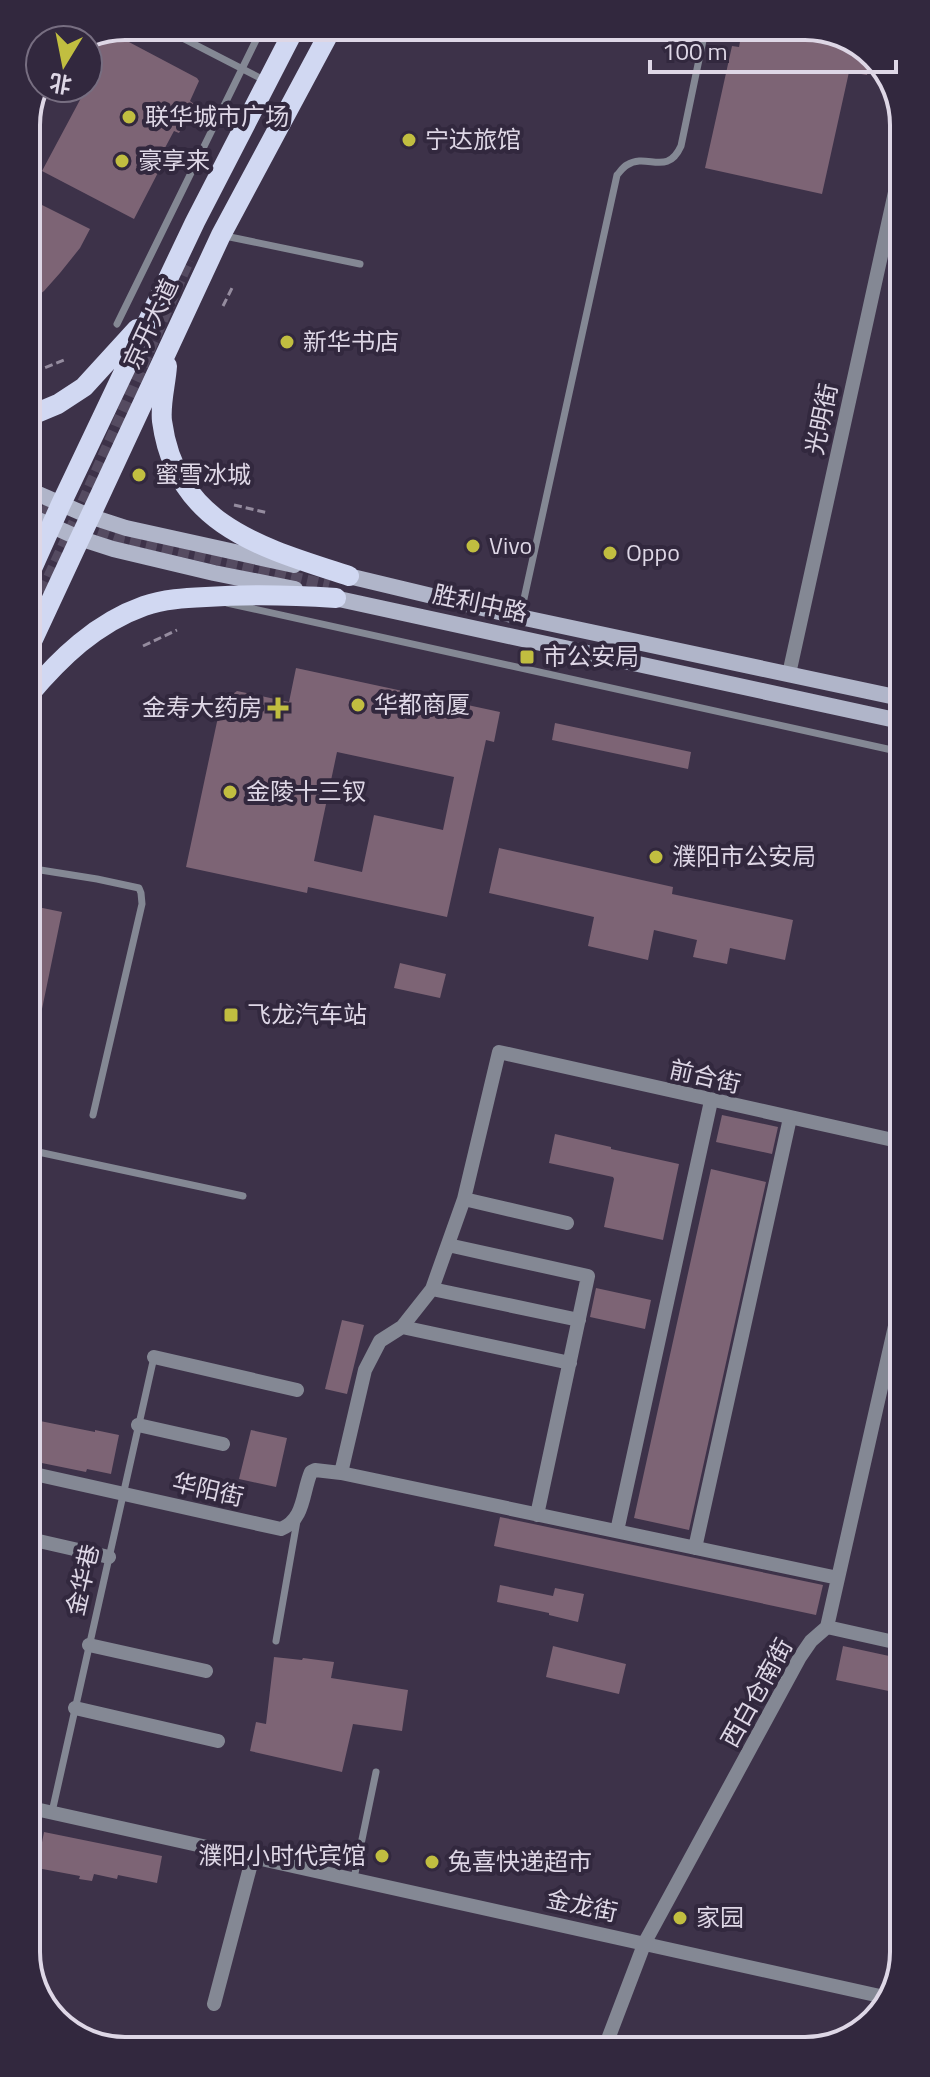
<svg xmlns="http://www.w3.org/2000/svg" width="930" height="2077" viewBox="0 0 930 2077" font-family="'Titillium Web','Noto Sans SC',sans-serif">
<rect width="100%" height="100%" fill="#3d3249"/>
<path fill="#7d6475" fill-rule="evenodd" d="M 743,26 L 812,26 L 865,46 L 871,55 L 867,75 L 849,72 L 822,194 L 705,168 L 732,46 L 739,47 Z
M 110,32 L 197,78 L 199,81 L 190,101 L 194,104 L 179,133 L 174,131 L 159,159 L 164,161 L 134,219 L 42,171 L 81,98 L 62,88 L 88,88 L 88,41 Z
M 26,197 L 90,229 L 80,248 L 60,273 L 44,291 L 27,304 Z
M 296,668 L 500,712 L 494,742 L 486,740 L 447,917 L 308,887 L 307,893 L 186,867 L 221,703 L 237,691 L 289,702 ZM 337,752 L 454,777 L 443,830 L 374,815 L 362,872 L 314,861 Z
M 555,723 L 691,752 L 688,769 L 552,740 Z
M 499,848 L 673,887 L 672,894 L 793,920 L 785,960 L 730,948 L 727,964 L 693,957 L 697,940 L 654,930 L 648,960 L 588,946 L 594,917 L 489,893 Z
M 28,905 L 62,912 L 35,1043 L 29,1043 Z
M 400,963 L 446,974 L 440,998 L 394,988 Z
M 722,1115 L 778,1127 L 772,1154 L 716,1142 Z
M 555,1134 L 611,1147 L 611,1149 L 679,1164 L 663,1240 L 604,1227 L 614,1179 L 613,1177 L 549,1163 Z
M 711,1169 L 766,1182 L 689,1530 L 634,1518 Z
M 596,1288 L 651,1300 L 645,1329 L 590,1317 Z
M 342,1320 L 364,1325 L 347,1394 L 325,1389 Z
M 40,1421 L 95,1432 L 95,1430 L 119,1435 L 111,1474 L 87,1469 L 86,1472 L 32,1461 Z
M 251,1430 L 287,1438 L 276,1487 L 239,1479 Z
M 500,1517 L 823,1585 L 816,1615 L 494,1546 Z
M 500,1585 L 553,1596 L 555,1588 L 584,1594 L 578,1622 L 549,1615 L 549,1613 L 497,1602 Z
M 553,1646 L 626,1664 L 619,1694 L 546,1677 Z
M 843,1646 L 903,1659 L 903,1694 L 836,1680 Z
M 274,1657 L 302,1660 L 303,1658 L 334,1662 L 331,1678 L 408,1690 L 402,1731 L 353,1724 L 342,1772 L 250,1751 L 256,1722 L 266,1724 Z
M 44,1832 L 162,1856 L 157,1883 L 118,1875 L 117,1879 L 94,1874 L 92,1881 L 79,1879 L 80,1876 L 37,1868 Z"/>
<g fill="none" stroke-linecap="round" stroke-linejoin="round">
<path stroke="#554b61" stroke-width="11" stroke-dasharray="11 5.5" stroke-linecap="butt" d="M 27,500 L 59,515
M 83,525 L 118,537 L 329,585
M 28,622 L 74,522 L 189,260"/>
<path stroke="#958c9f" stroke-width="3" stroke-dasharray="8 4" stroke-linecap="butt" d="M 223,306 L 233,286
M 34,372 L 64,360
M 234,505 L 268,513
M 143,646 L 177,630"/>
<path stroke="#848894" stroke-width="7" d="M 159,26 L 264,80
M 225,236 L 360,264
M 117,324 L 263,26
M 227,603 L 901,752
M 520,617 L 617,175 C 620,172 623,167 627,165 C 647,152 667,177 681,146 L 706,26
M 28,868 L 97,879 L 139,888 L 141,893 L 142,904 L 93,1115
M 29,1150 L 243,1196
M 276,1641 L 297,1521
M 52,1812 L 154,1357
M 354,1878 L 376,1772"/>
<path stroke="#848894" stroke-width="14" d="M 789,674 L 899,174
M 464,1199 L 567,1223
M 448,1245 L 588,1276 L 537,1515
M 432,1289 L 579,1320
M 402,1327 L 570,1363
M 154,1357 L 297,1390
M 138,1425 L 223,1444
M 30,1473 L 281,1529 C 305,1519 302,1493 311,1472 L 315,1470 L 341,1473
M 617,1531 L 711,1101
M 30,1539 L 109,1557
M 695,1548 L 790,1118
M 838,1578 L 341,1473 L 365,1370 L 380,1341 L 402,1327 L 432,1289 L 464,1199 L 499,1052 L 902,1142
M 827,1627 L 903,1644
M 89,1645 L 206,1671
M 75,1708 L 218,1741
M 31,1808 L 889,1998
M 214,2004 L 253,1856
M 605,2047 L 645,1942 L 800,1657 L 811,1641 L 827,1627 L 902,1295"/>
<path stroke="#b0b5c9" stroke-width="16" d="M 27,489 L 89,516 L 126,528 L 294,565
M 27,515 L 79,538 L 113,549 L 214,573 L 295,589
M 340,574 L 520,617 L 900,698
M 325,596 L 900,721"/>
<path stroke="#d1d8f2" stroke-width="20" d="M 167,366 C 166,383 160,404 162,421 C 176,526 263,548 349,576
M 27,417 L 58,404 L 84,387 L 137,329
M 27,580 L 61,504 L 195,222 L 296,26
M 28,650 L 221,235 L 333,26
M 28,696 C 60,658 96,623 144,606 C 164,599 185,598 206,597 C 249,594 292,595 336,598"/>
</g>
<g fill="#c1be40" stroke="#32283e" stroke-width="3">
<circle cx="129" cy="117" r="8"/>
<circle cx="409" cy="140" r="8"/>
<circle cx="122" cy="161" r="8"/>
<circle cx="287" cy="342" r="8"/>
<circle cx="139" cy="475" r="8"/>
<circle cx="473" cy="546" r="8"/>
<circle cx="610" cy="553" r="8"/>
<rect x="519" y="649" width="16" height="16" rx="4"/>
<circle cx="358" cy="705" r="8"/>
<path d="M274 696h8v8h8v8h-8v8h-8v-8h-8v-8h8z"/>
<circle cx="230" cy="792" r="8"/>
<circle cx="656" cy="857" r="8"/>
<rect x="223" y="1007" width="16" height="16" rx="4"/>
<circle cx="382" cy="1856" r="8"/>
<circle cx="432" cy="1862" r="8"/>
<circle cx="680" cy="1918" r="8"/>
</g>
<g text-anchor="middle" stroke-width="8" stroke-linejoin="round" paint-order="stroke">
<g font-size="24" fill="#ded7e6" stroke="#32283e" text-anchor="start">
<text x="145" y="125">联华城市广场</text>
<text x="425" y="148">宁达旅馆</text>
<text x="138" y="169">豪享来</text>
<text x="303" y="350">新华书店</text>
<text x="155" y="483">蜜雪冰城</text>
<text x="489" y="554">Vivo</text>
<text x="626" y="561">Oppo</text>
<text x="543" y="665">市公安局</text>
<text x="374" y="713">华都商厦</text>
<text x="262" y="716" text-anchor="end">金寿大药房</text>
<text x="246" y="800">金陵十三钗</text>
<text x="672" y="865">濮阳市公安局</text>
<text x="247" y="1023">飞龙汽车站</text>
<text x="366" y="1864" text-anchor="end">濮阳小时代宾馆</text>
<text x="448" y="1870">兔喜快递超市</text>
<text x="696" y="1926">家园</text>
</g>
<g font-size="24" fill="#ded7e6" stroke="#32283e">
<text transform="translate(151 324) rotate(-65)" y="8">京开大道</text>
<text transform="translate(822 419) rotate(-78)" y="8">光明街</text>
<text transform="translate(480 604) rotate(12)" y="8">胜利中路</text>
<text transform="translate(705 1077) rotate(13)" y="8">前合街</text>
<text transform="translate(208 1490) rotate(13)" y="8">华阳街</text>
<text transform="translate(83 1580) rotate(-77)" y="8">金华巷</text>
<text transform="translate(757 1693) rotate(-61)" y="8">西白仓南街</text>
<text transform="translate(582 1906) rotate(12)" y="8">金龙街</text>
</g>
</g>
<path d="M0 0H930V2077H0ZM125 40H805A85 85 0 0 1 890 125V1952A85 85 0 0 1 805 2037H125A85 85 0 0 1 40 1952V125A85 85 0 0 1 125 40Z" fill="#32283e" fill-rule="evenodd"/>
<path fill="none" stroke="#ded7e6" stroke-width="4" d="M125 40H805A85 85 0 0 1 890 125V1952A85 85 0 0 1 805 2037H125A85 85 0 0 1 40 1952V125A85 85 0 0 1 125 40Z"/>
<g transform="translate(64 64) rotate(190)"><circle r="38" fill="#32283e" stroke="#776e81" stroke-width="2"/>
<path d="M0-6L14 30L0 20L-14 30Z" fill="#c1be40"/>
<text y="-12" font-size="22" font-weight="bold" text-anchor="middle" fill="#ded7e6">北</text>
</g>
<path d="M650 60v12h246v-12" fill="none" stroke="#ded7e6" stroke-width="4"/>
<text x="662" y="60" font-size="24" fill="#ded7e6" stroke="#32283e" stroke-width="6" paint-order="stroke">100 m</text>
</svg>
